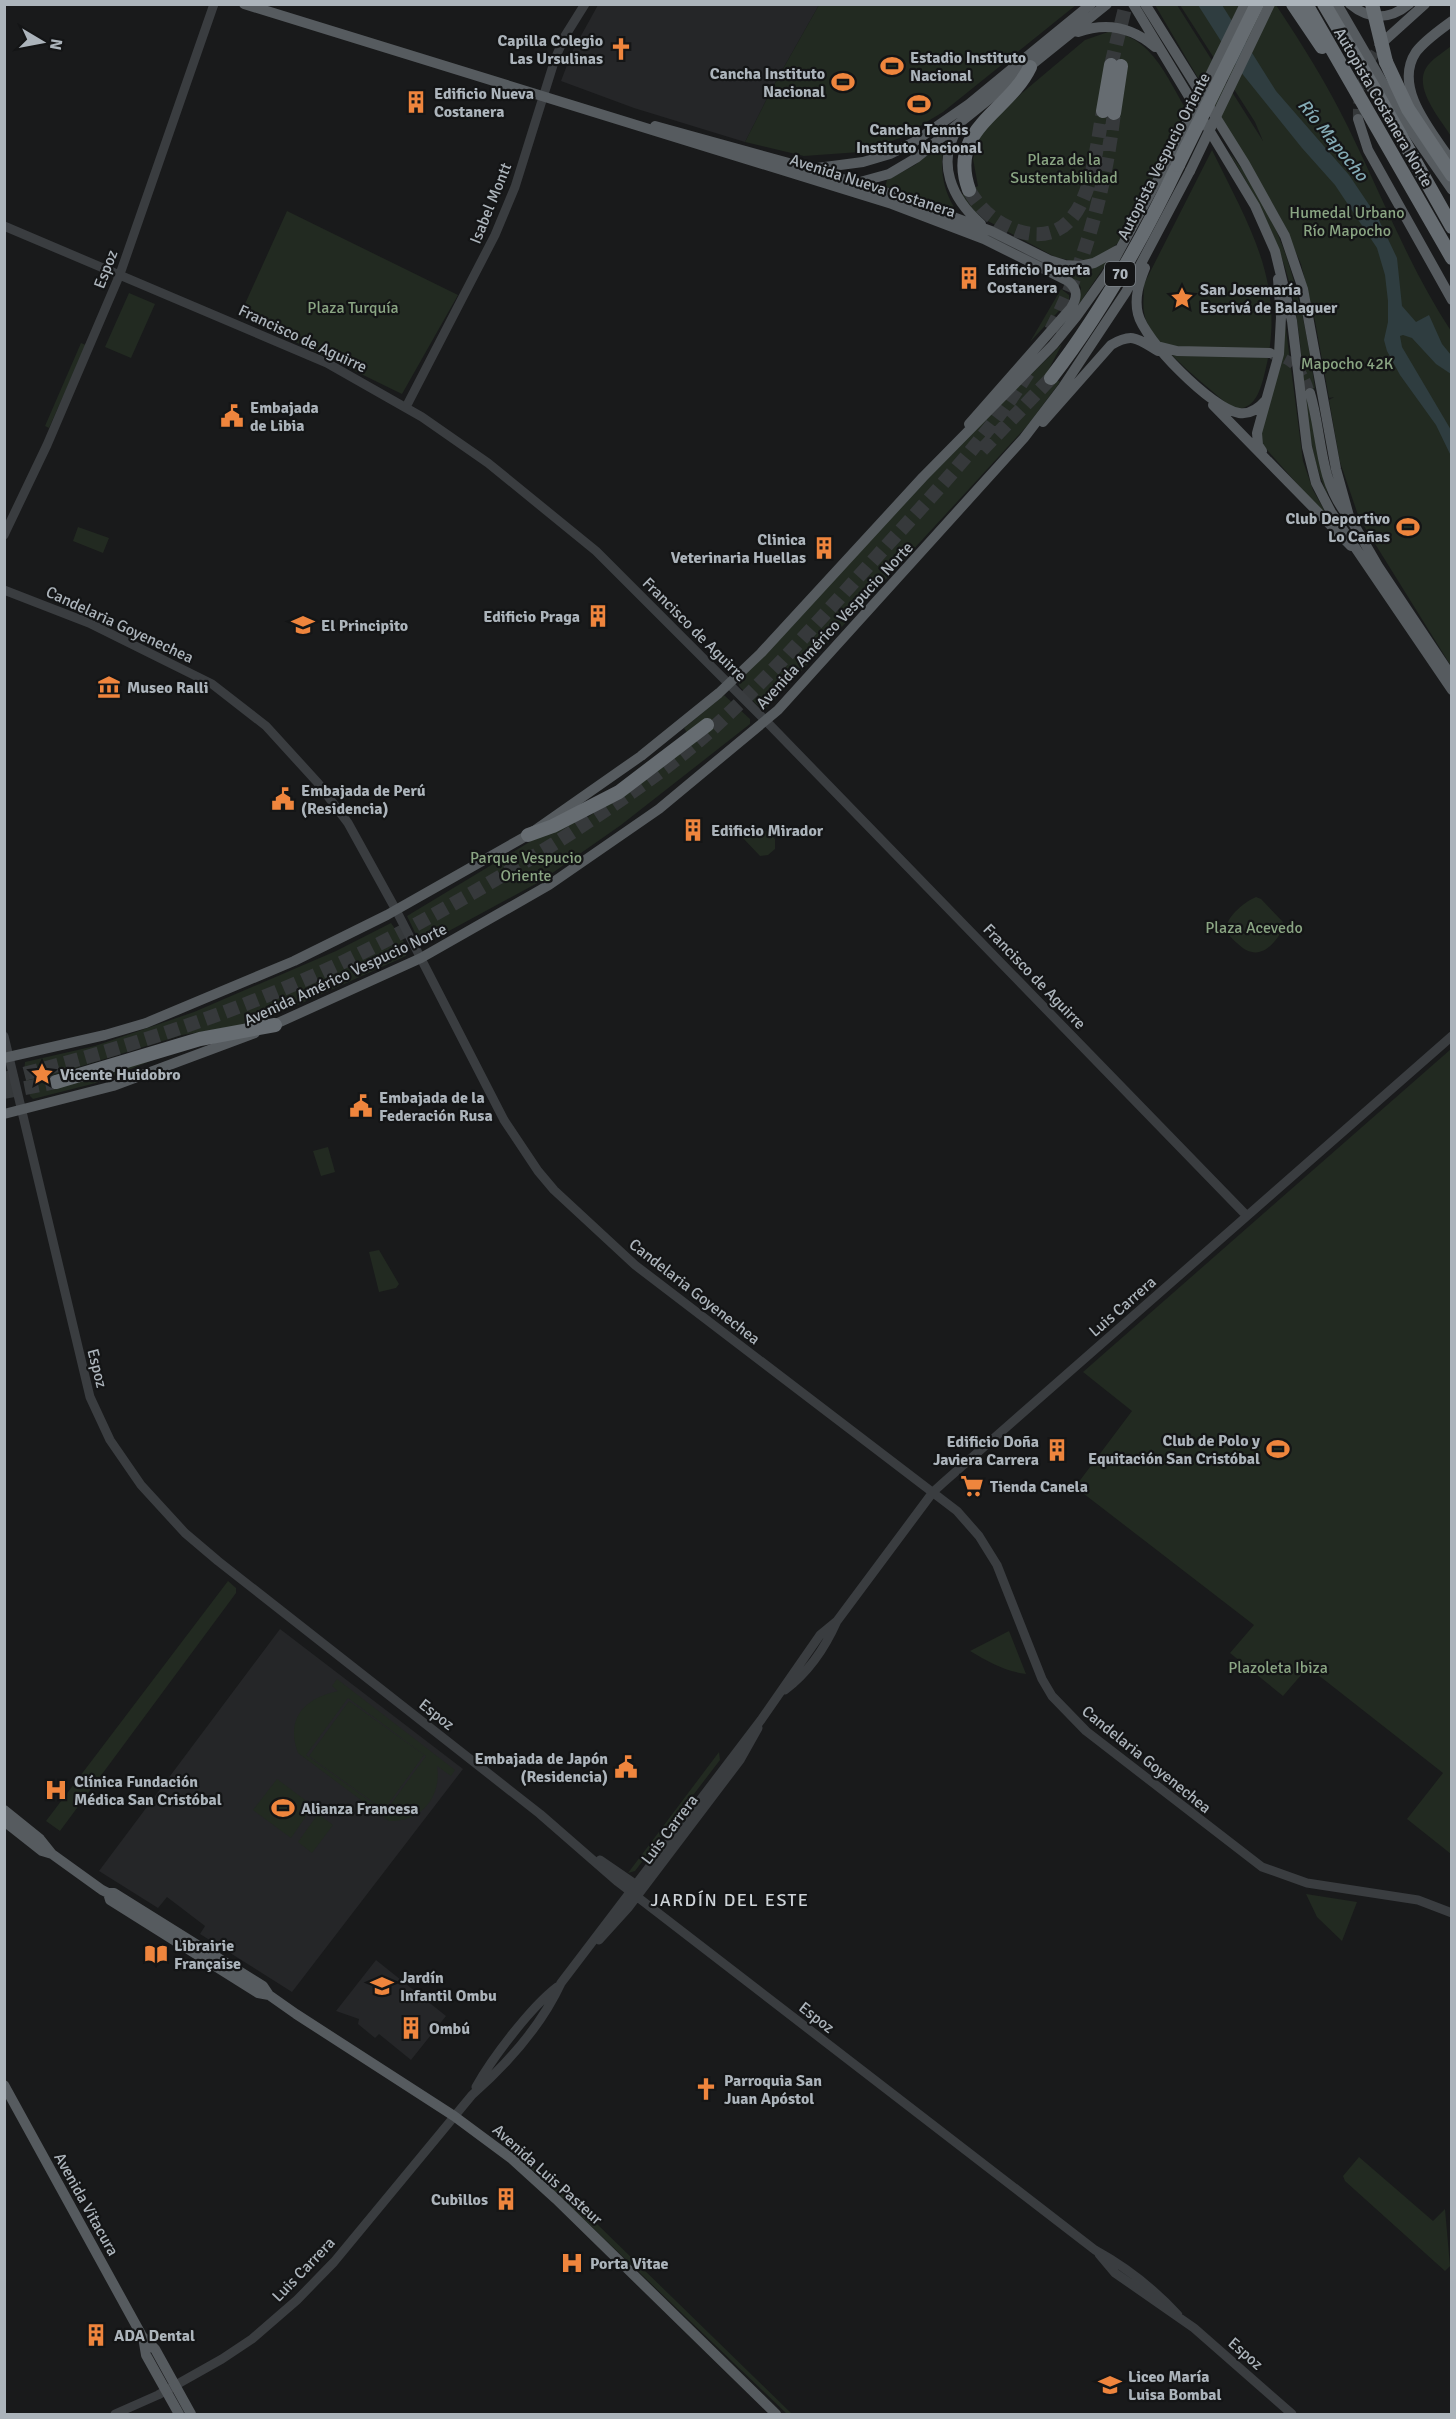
<svg xmlns="http://www.w3.org/2000/svg" width="1456" height="2419" viewBox="0 0 1456 2419" font-family="Signika,sans-serif">
<rect width="100%" height="100%" fill="#191a1b"/>
<path fill="#252628" d="M 598,5 L 819,5 L 775,83 L 745,142 L 634,108 L 561,81 L 572,52 Z
M 280,1629 L 463,1769 L 292,1992 L 200,1934 L 205,1926 L 167,1897 L 158,1908 L 99,1871 Z
M 376,1960 L 446,2016 L 411,2060 L 379,2034 L 375,2038 L 358,2024 L 359,2019 L 336,2011 Z"/>
<path fill="#222a21" fill-rule="evenodd" d="M 819,5 L 819,4 L 1076,5 L 943,112 L 900,138 L 860,152 L 804,156 L 745,142 L 775,83 Z
M 1155,5 L 1177,5 L 1263,141 L 1255,122 L 1180,5 L 1276,5 C 1302,44 1327,84 1348,127 C 1382,196 1409,267 1451,331 L 1451,666 L 1359,518 L 1340,462 L 1329,400 L 1334,397 L 1329,398 L 1315,321 L 1301,264 L 1280,217 Z
M 1108,32 C 1151,34 1167,78 1186,109 L 1136,213 L 1119,242 L 1105,254 L 1090,261 L 1077,262 L 1055,257 L 986,220 L 976,213 L 961,195 L 978,186 L 973,159 L 980,137 L 986,127 L 1022,93 L 1085,40 Z
M 1451,46 L 1451,136 C 1440,118 1410,85 1429,64 C 1435,57 1444,52 1451,46 Z
M 941,144 L 944,145 C 940,167 942,187 954,207 L 944,206 L 885,187 L 887,180 L 915,165 Z
M 1212,150 C 1250,228 1288,286 1264,376 C 1259,394 1254,410 1233,409 C 1210,388 1153,346 1145,317 C 1142,306 1144,295 1144,284 Z
M 1228,151 C 1285,218 1303,303 1315,388 L 1306,393 L 1328,496 C 1301,437 1307,372 1295,309 C 1285,250 1259,201 1228,151 Z
M 287,211 L 458,295 L 402,394 L 240,315 Z
M 1110,258 L 1079,304 L 1081,288 L 1079,284 L 1052,266 C 1078,270 1087,273 1110,258 Z
M 1061,289 L 1069,295 L 1069,300 L 1030,342 Z
M 129,293 L 155,304 L 131,358 L 105,347 Z
M 1284,314 L 1303,461 L 1313,490 L 1331,522 L 1261,443 L 1261,434 Z
M 81,343 L 86,345 L 49,428 L 45,426 Z
M 1062,344 L 1047,373 L 1060,382 L 1027,426 L 771,704 L 765,709 L 760,708 L 739,686 L 739,680 L 966,438 Z
M 78,527 L 109,538 L 103,553 L 73,541 Z
M 724,695 L 750,719 L 750,724 L 621,825 L 541,881 L 425,944 L 420,943 L 407,916 L 569,818 L 588,817 L 632,786 L 688,734 L 684,728 Z
M 763,828 L 775,839 L 775,849 L 768,855 L 760,856 L 742,837 Z
M 1256,897 L 1261,899 L 1283,922 L 1284,927 C 1273,948 1257,963 1237,943 C 1232,939 1227,934 1227,927 C 1227,916 1246,901 1256,897 Z
M 391,923 L 408,948 L 406,956 L 260,1022 L 182,1035 L 53,1075 L 56,1084 L 183,1048 L 96,1083 L 33,1099 L 30,1096 L 24,1071 L 25,1062 L 95,1046 L 194,1012 L 336,951 Z
M 1451,1049 L 1451,1854 L 1407,1819 L 1443,1773 L 1308,1667 L 1283,1696 L 1230,1653 L 1254,1625 L 1075,1487 L 1132,1411 L 1083,1372 Z
M 328,1147 L 335,1172 L 321,1176 L 313,1151 Z
M 379,1250 L 399,1284 L 396,1288 L 379,1292 L 369,1252 Z
M 228,1581 L 236,1588 L 236,1593 L 60,1831 L 46,1821 Z
M 1009,1631 L 1026,1674 C 1004,1671 989,1662 970,1651 Z
M 337,1679 L 455,1770 L 451,1776 L 437,1766 C 442,1797 421,1822 389,1821 L 298,1753 C 285,1718 305,1698 338,1691 L 332,1686 ZM 348,1698 L 426,1756 L 385,1812 L 306,1755 Z
M 349,1701 L 424,1755 L 384,1810 L 309,1756 Z
M 719,1752 L 720,1760 L 635,1871 L 628,1873 Z
M 277,1779 L 313,1806 L 291,1838 L 253,1810 Z
M 318,1814 L 333,1825 L 312,1853 L 298,1842 Z
M 1306,1894 L 1357,1902 L 1342,1941 L 1317,1917 Z
M 517,2155 L 526,2158 L 558,2186 L 792,2414 L 787,2414 Z
M 1359,2157 L 1433,2221 L 1445,2209 L 1450,2266 L 1445,2271 L 1345,2181 L 1343,2176 Z"/>
<path fill="#2f3d40" d="M 1198,5 L 1222,5 L 1276,91 L 1349,175 L 1378,218 L 1397,258 L 1402,306 L 1416,322 L 1429,315 L 1442,344 L 1451,355 L 1451,374 L 1436,364 L 1412,338 L 1403,335 L 1400,336 L 1402,347 L 1451,430 L 1451,456 L 1436,425 L 1400,375 L 1387,351 L 1384,340 L 1388,322 L 1388,301 L 1385,275 L 1377,248 L 1335,185 L 1302,148 L 1240,71 Z"/>
<g fill="none" stroke-linecap="round" stroke-linejoin="round">
<path stroke="#36393b" stroke-width="10" stroke-dasharray="10 5" stroke-linecap="butt" d="M 1358,119 C 1357,89 1365,64 1383,41
M 1271,354 C 1294,359 1304,372 1310,393"/>
<path stroke="#36393b" stroke-width="14" stroke-dasharray="14 7" stroke-linecap="butt" d="M 1111,65 L 1126,4
M 969,190 C 980,210 997,224 1018,231 C 1090,253 1094,157 1103,111
M 1051,330 C 1086,262 1105,189 1114,113
M 982,450 L 1051,378
M 4,1079 C 120,1050 235,1014 343,962 C 417,926 490,884 560,840 C 617,803 675,765 724,718 C 776,670 822,617 869,565 C 925,503 983,444 1028,373
M 4,1092 L 56,1082"/>
<path stroke="#3a3d40" stroke-width="9" d="M 4,226 L 327,363 L 422,417 L 488,463 L 596,551 L 766,721 L 1246,1215
M 406,407 L 495,235 L 515,187 L 555,59 L 565,36 L 585,4
M 4,535 L 47,445 L 120,274 L 214,4
M 4,590 L 89,623 L 212,684 L 266,726 L 318,783 L 348,823 L 396,910 L 504,1120 L 538,1171 L 554,1190 L 635,1265 L 957,1511 L 979,1536 L 997,1565 L 1042,1679 L 1052,1696 L 1086,1731 L 1262,1867 L 1307,1883 L 1418,1900 L 1452,1913
M 4,1036 L 90,1397 L 110,1440 L 141,1485 L 185,1533 L 218,1561 L 540,1814 L 618,1882 L 1095,2250 C 1128,2268 1153,2288 1178,2315
M 785,1690 C 809,1672 825,1648 837,1621 L 933,1492 L 944,1482 L 1452,1036
M 600,1860 L 635,1884 L 641,1886
M 599,1940 L 628,1908 L 740,1760 L 758,1728
M 476,2087 C 492,2058 531,2007 557,1987
M 1099,2254 L 1115,2273 L 1194,2328 L 1292,2414
M 115,2414 L 158,2395 L 222,2359 L 252,2339 L 297,2300 L 334,2262 L 472,2095 C 507,2064 541,2026 561,1983 L 761,1720 L 820,1635 L 837,1621"/>
<path stroke="#565b5f" stroke-width="10" d="M 244,4 L 892,204 L 984,239 L 1068,281 C 1078,289 1078,297 1071,308 L 969,424
M 1133,4 L 1255,206 L 1275,251 L 1292,321 L 1307,447 L 1316,483 L 1331,512 L 1452,690
M 1145,4 L 1245,164 L 1285,236 L 1303,289 L 1336,469 L 1349,516 L 1378,566 L 1452,677
M 1337,4 L 1409,128 L 1452,190
M 1350,4 C 1369,20 1390,20 1409,4
M 1452,21 C 1440,30 1425,40 1416,52 C 1392,88 1433,133 1452,162
M 1078,32 C 1106,22 1132,27 1155,47
M 1384,41 L 1425,4
M 1358,119 L 1368,150 L 1452,300
M 655,126 L 807,168 L 888,193 L 991,231 L 1049,260 L 1065,265 L 1080,266 L 1094,263 L 1118,250
M 959,127 C 935,162 952,199 981,224
M 817,168 L 863,162 L 890,154 L 914,142 L 969,104 L 1091,4
M 860,182 L 889,174 L 916,158 L 1107,4
M 1145,268 C 1139,283 1134,298 1138,314 C 1144,340 1212,409 1239,413 C 1250,415 1259,408 1266,400
M 1157,346 L 1177,351 L 1270,353
M 1310,393 C 1322,432 1319,479 1345,512
M 1213,405 L 1351,546
M 1043,422 L 1111,345 C 1133,332 1138,339 1158,351
M 1262,451 L 1258,445 L 1257,433 L 1279,354 L 1281,317 L 1278,279
M 269,1027 L 421,958 L 549,885 L 659,809 L 778,710 L 1024,438 L 1063,387 L 1126,292 L 1190,171
M 4,1058 L 105,1035 L 146,1023 L 294,961 L 387,915 L 528,835 L 641,756 L 719,693 L 761,653 L 923,477 L 1053,345 L 1076,317 L 1106,275 L 1168,161
M 4,1114 L 113,1086 L 255,1033
M 4,1810 L 40,1839 L 52,1854
M 4,1821 L 42,1851 L 52,1854 L 102,1890 L 108,1893 L 114,1893 L 263,1986 L 269,1995 L 296,2014 L 454,2116 L 512,2159 L 556,2199 L 776,2414
M 108,1893 L 110,1900 L 258,1993 L 269,1995
M 4,2085 L 142,2336 L 155,2349 L 191,2414
M 143,2337 L 146,2355 L 179,2414"/>
<path stroke="#666c71" stroke-width="14" d="M 1293,4 L 1322,47
M 1306,4 L 1452,258
M 1324,4 L 1376,92 L 1452,227
M 1386,62 L 1408,109 L 1452,175
M 1103,111 L 1111,65
M 1114,113 L 1121,66
M 969,190 C 947,129 1008,113 1030,67
M 1051,378 C 1102,312 1142,240 1178,165
M 528,835 L 553,826 L 619,792 L 707,725
M 56,1082 L 200,1039 L 275,1025"/>
<path stroke="#565b5f" stroke-width="10" d="M 1168,161 L 1245,4
M 1190,171 L 1270,4"/>
<path stroke="#666c71" stroke-width="14" d="M 1372,4 L 1386,62
M 1178,165 L 1257,4"/>
</g>
<defs>
<g id="church-bare" transform="scale(1.8)"><path d="M-1.2-6h2.4v3.5h3.3v2.4h-3.3V6h-2.4V-.1h-3.3v-2.4h3.3Z" fill="#ef853d" stroke="#141516" stroke-width="2.5" paint-order="stroke"/></g>
<g id="stadium-bare" transform="scale(1.8)"><path d="M0-5a6.5 5 0 1 0 0 10a6.5 5 0 1 0 0-10ZM-3.5-1.8h7v3.6h-7Z" fill="#ef853d" stroke="#141516" stroke-width="2.5" paint-order="stroke"/></g>
<g id="building-bare" transform="scale(1.8)"><path d="M-4-6H4V6H1V3H-1V6H-4ZM-2.5-4.3h1.7v1.8h-1.7ZM.8-4.3h1.7v1.8H.8ZM-2.5-1h1.7V.8h-1.7ZM.8-1h1.7V.8H.8Z" fill="#ef853d" stroke="#141516" stroke-width="2.5" paint-order="stroke"/></g>
<g id="sight-bare" transform="scale(1.8)"><path d="M0-6L1.8-2.2L6-1.7L2.9 1.2L3.7 5.4L0 3.3L-3.7 5.4L-2.9 1.2L-6-1.7L-1.8-2.2Z" fill="#ef853d" stroke="#141516" stroke-width="2.5" paint-order="stroke"/></g>
<g id="civic-bare" transform="scale(1.8)"><path d="M-.6-6.5H3V-4.5H.6V-3L4-1V1h2V6H-6V1h2V-1L-.6-3ZM-1.2 2.5V6h2.4V2.5Z" fill="#ef853d" stroke="#141516" stroke-width="2.5" paint-order="stroke"/></g>
<g id="school-bare" transform="scale(1.8)"><path d="M0-5L7-2L0 1L-7-2ZM-4 1L0 2.5L4 1V4Q0 6-4 4Z" fill="#ef853d" stroke="#141516" stroke-width="2.5" paint-order="stroke"/></g>
<g id="museum-bare" transform="scale(1.8)"><path d="M0-6L6-3V-2H-6V-3ZM-5-1h2V3h-2ZM-1-1h2V3h-2ZM3-1h2V3H3ZM-6 4H6V6H-6Z" fill="#ef853d" stroke="#141516" stroke-width="2.5" paint-order="stroke"/></g>
<g id="supermarket-bare" transform="scale(1.8)"><path d="M-6-5.5h2.5l.6 2H6L4.5 2H-2.5L-4.4-4H-6ZM-1.5 3.2a1.3 1.3 0 1 0 .1 0ZM3 3.2a1.3 1.3 0 1 0 .1 0Z" fill="#ef853d" stroke="#141516" stroke-width="2.5" paint-order="stroke"/></g>
<g id="hospital-bare" transform="scale(1.8)"><path d="M-5-5h3v3.5h4V-5h3V5h-3V1.5h-4V5h-3Z" fill="#ef853d" stroke="#141516" stroke-width="2.5" paint-order="stroke"/></g>
<g id="library-bare" transform="scale(1.8)"><path d="M-6-4Q-3-5.5-.7-3.5V5Q-3 3-6 4ZM6-4Q3-5.5 .7-3.5V5Q3 3 6 4Z" fill="#ef853d" stroke="#141516" stroke-width="2.5" paint-order="stroke"/></g>
</defs>
<g fill-rule="evenodd">
<use href="#church-bare" x="621" y="49"/>
<use href="#stadium-bare" x="892" y="66"/>
<use href="#stadium-bare" x="843" y="82"/>
<use href="#building-bare" x="416" y="102"/>
<use href="#stadium-bare" x="919" y="104"/>
<use href="#building-bare" x="969" y="278"/>
<use href="#sight-bare" x="1182" y="298"/>
<use href="#civic-bare" x="232" y="416"/>
<use href="#stadium-bare" x="1408" y="527"/>
<use href="#building-bare" x="824" y="548"/>
<use href="#building-bare" x="598" y="616"/>
<use href="#school-bare" x="303" y="625"/>
<use href="#museum-bare" x="109" y="687"/>
<use href="#civic-bare" x="283" y="799"/>
<use href="#building-bare" x="693" y="830"/>
<use href="#sight-bare" x="42" y="1074"/>
<use href="#civic-bare" x="361" y="1106"/>
<use href="#stadium-bare" x="1278" y="1449"/>
<use href="#building-bare" x="1057" y="1450"/>
<use href="#supermarket-bare" x="972" y="1486"/>
<use href="#civic-bare" x="626" y="1767"/>
<use href="#hospital-bare" x="56" y="1790"/>
<use href="#stadium-bare" x="283" y="1808"/>
<use href="#library-bare" x="156" y="1954"/>
<use href="#school-bare" x="382" y="1986"/>
<use href="#building-bare" x="411" y="2028"/>
<use href="#church-bare" x="706" y="2089"/>
<use href="#building-bare" x="506" y="2199"/>
<use href="#hospital-bare" x="572" y="2263"/>
<use href="#building-bare" x="96" y="2335"/>
<use href="#school-bare" x="1110" y="2385"/>
</g>
<g text-anchor="middle" stroke-width="4.5" stroke-linejoin="round" paint-order="stroke">
<rect fill="#141516" stroke="#7e848a" stroke-width="1.5" x="1105" y="262" width="30" height="24" rx="4.5"/>
<g font-size="15" font-weight="bold" fill="#acb4bb">
<text x="1120" y="279">70</text>
</g>
<g font-size="16" font-weight="bold" fill="#acb4bb" stroke="#141516" text-anchor="start">
<text x="603" y="46" text-anchor="end">Capilla Colegio<tspan x="603" dy="18">Las Ursulinas</tspan></text>
<text x="910" y="63">Estadio Instituto<tspan x="910" dy="18">Nacional</tspan></text>
<text x="825" y="79" text-anchor="end">Cancha Instituto<tspan x="825" dy="18">Nacional</tspan></text>
<text x="434" y="99">Edificio Nueva<tspan x="434" dy="18">Costanera</tspan></text>
<text x="919" y="135" text-anchor="middle">Cancha Tennis<tspan x="919" dy="18">Instituto Nacional</tspan></text>
<text x="987" y="275">Edificio Puerta<tspan x="987" dy="18">Costanera</tspan></text>
<text x="1200" y="295">San Josemaría<tspan x="1200" dy="18">Escrivá de Balaguer</tspan></text>
<text x="250" y="413">Embajada<tspan x="250" dy="18">de Libia</tspan></text>
<text x="1390" y="524" text-anchor="end">Club Deportivo<tspan x="1390" dy="18">Lo Cañas</tspan></text>
<text x="806" y="545" text-anchor="end">Clinica<tspan x="806" dy="18">Veterinaria Huellas</tspan></text>
<text x="580" y="622" text-anchor="end">Edificio Praga</text>
<text x="321" y="631">El Principito</text>
<text x="127" y="693">Museo Ralli</text>
<text x="301" y="796">Embajada de Perú<tspan x="301" dy="18">(Residencia)</tspan></text>
<text x="711" y="836">Edificio Mirador</text>
<text x="60" y="1080">Vicente Huidobro</text>
<text x="379" y="1103">Embajada de la<tspan x="379" dy="18">Federación Rusa</tspan></text>
<text x="1260" y="1446" text-anchor="end">Club de Polo y<tspan x="1260" dy="18">Equitación San Cristóbal</tspan></text>
<text x="1039" y="1447" text-anchor="end">Edificio Doña<tspan x="1039" dy="18">Javiera Carrera</tspan></text>
<text x="990" y="1492">Tienda Canela</text>
<text x="608" y="1764" text-anchor="end">Embajada de Japón<tspan x="608" dy="18">(Residencia)</tspan></text>
<text x="74" y="1787">Clínica Fundación<tspan x="74" dy="18">Médica San Cristóbal</tspan></text>
<text x="301" y="1814">Alianza Francesa</text>
<text x="174" y="1951">Librairie<tspan x="174" dy="18">Française</tspan></text>
<text x="400" y="1983">Jardín<tspan x="400" dy="18">Infantil Ombu</tspan></text>
<text x="429" y="2034">Ombú</text>
<text x="724" y="2086">Parroquia San<tspan x="724" dy="18">Juan Apóstol</tspan></text>
<text x="488" y="2205" text-anchor="end">Cubillos</text>
<text x="590" y="2269">Porta Vitae</text>
<text x="114" y="2341">ADA Dental</text>
<text x="1128" y="2382">Liceo María<tspan x="1128" dy="18">Luisa Bombal</tspan></text>
</g>
<g font-size="16" fill="#acb4bb" stroke="#141516">
<text transform="translate(1384 107) rotate(60)" y="6">Autopista Costanera Norte</text>
<text transform="translate(1163 156) rotate(-63)" y="6">Autopista Vespucio Oriente</text>
<text transform="translate(873 185) rotate(18)" y="6">Avenida Nueva Costanera</text>
<text transform="translate(490 203) rotate(-68)" y="6">Isabel Montt</text>
<text transform="translate(105 269) rotate(-69)" y="6">Espoz</text>
<text transform="translate(303 338) rotate(25)" y="6">Francisco de Aguirre</text>
<text transform="translate(120 624) rotate(25)" y="6">Candelaria Goyenechea</text>
<text transform="translate(834 625) rotate(-47)" y="6">Avenida Américo Vespucio Norte</text>
<text transform="translate(695 629) rotate(45)" y="6">Francisco de Aguirre</text>
<text transform="translate(345 974) rotate(-25)" y="6">Avenida Américo Vespucio Norte</text>
<text transform="translate(1035 976) rotate(46)" y="6">Francisco de Aguirre</text>
<text transform="translate(695 1291) rotate(38)" y="6">Candelaria Goyenechea</text>
<text transform="translate(1122 1306) rotate(-41)" y="6">Luis Carrera</text>
<text transform="translate(98 1368) rotate(76)" y="6">Espoz</text>
<text transform="translate(437 1714) rotate(38)" y="6">Espoz</text>
<text transform="translate(1147 1759) rotate(39)" y="6">Candelaria Goyenechea</text>
<text transform="translate(669 1829) rotate(-53)" y="6">Luis Carrera</text>
<text transform="translate(817 2017) rotate(38)" y="6">Espoz</text>
<text transform="translate(548 2174) rotate(42)" y="6">Avenida Luis Pasteur</text>
<text transform="translate(87 2204) rotate(61)" y="6">Avenida Vitacura</text>
<text transform="translate(303 2269) rotate(-46)" y="6">Luis Carrera</text>
<text transform="translate(1246 2353) rotate(41)" y="6">Espoz</text>
</g>
<g font-size="16" fill="#8aa583" stroke="#141516">
<text x="1064" y="165">Plaza de la<tspan x="1064" dy="18">Sustentabilidad</tspan></text>
<text x="1347" y="218">Humedal Urbano<tspan x="1347" dy="18">Río Mapocho</tspan></text>
<text x="353" y="313">Plaza Turquía</text>
<text x="1347" y="369">Mapocho 42K</text>
<text x="526" y="863">Parque Vespucio<tspan x="526" dy="18">Oriente</tspan></text>
<text x="1254" y="933">Plaza Acevedo</text>
<text x="1278" y="1673">Plazoleta Ibiza</text>
</g>
<g font-size="18" font-style="italic" fill="#84abb5" stroke="#141516">
<text transform="translate(1333 140) rotate(51)" y="6">Río Mapocho</text>
</g>
<g font-size="18" letter-spacing="1.5" fill="#cdd2d7" stroke="#141516">
<text x="730" y="1906">JARDÍN DEL ESTE</text>
</g>
</g>
<rect width="1456" height="2419" fill="none" stroke="#acb4bb" stroke-width="12"/>
<g transform="translate(42 42) rotate(100)" stroke="#141516" stroke-width="4.5" paint-order="stroke">
<path d="M0-4.5L10 22L0 15L-10 22Z" fill="#acb4bb"/>
<text y="-9" font-size="16" font-weight="bold" text-anchor="middle" fill="#acb4bb">N</text>
</g>
</svg>
